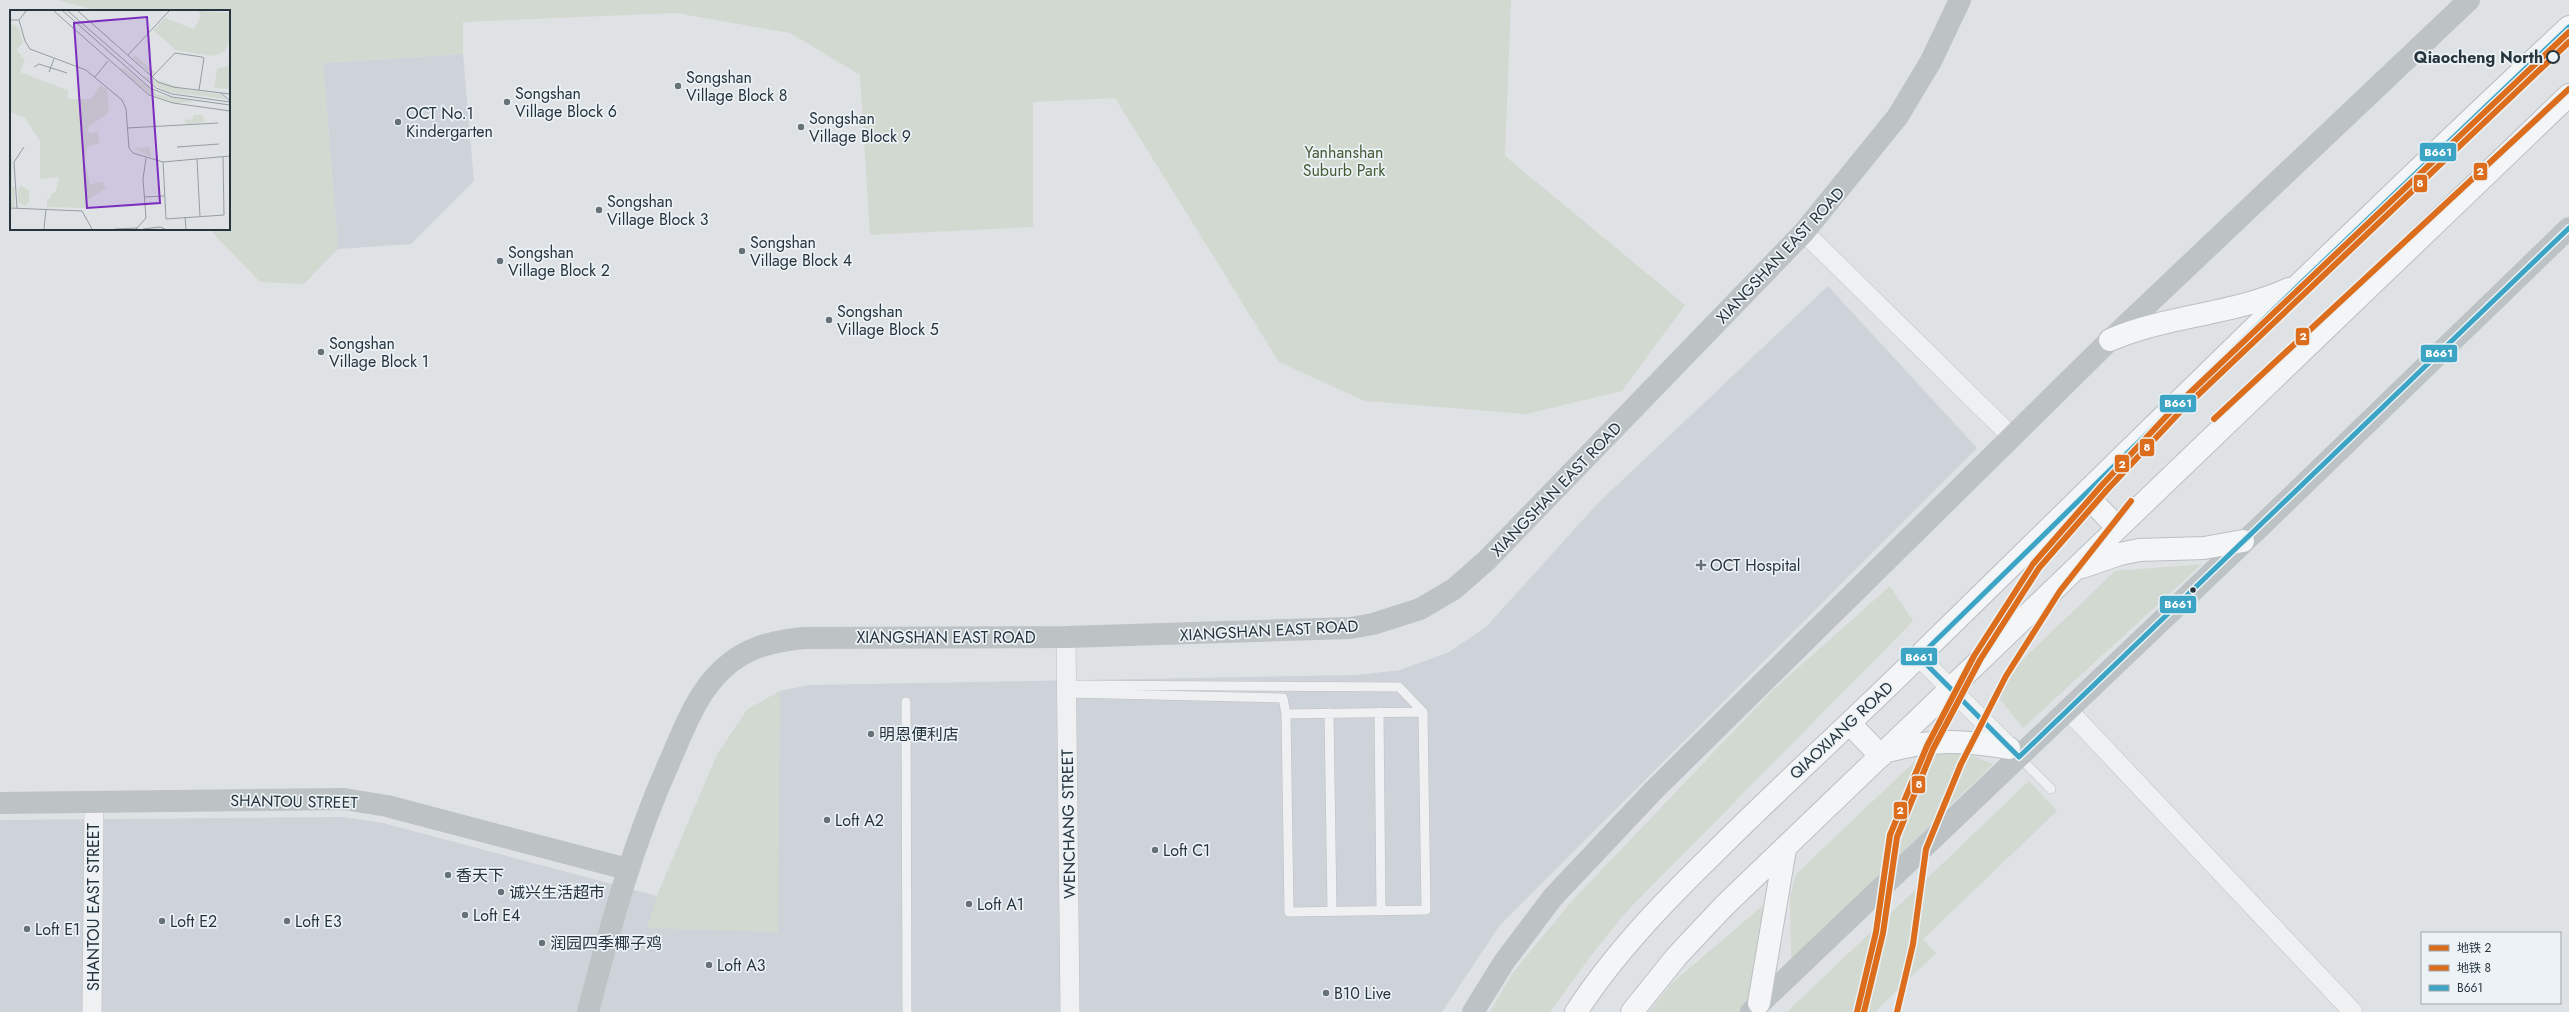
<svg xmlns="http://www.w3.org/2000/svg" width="2569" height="1012" viewBox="0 0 2569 1012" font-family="Jost,'Noto Sans SC',sans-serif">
<rect width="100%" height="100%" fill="#dfe2e5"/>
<path fill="#cdd3d8" d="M 463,54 L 474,181 L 411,244 L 338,249 L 323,63 Z
M 1828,286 L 1977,448 L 1500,925 L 1442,1012 L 0,1012 L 0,820 L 343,817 L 383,823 L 657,896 L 717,755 L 747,710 L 780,691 L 809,685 L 1357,675 L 1400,670 L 1449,652 L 1486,627 L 1598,503 Z"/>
<path fill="#d2d9d0" d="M 57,0 L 1511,0 L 1505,156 L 1685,305 L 1622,391 L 1526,414 L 1365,401 L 1279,362 L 1115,98 L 1033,102 L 1033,227 L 870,235 L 860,75 L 790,33 L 676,13 L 463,22 L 463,54 L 323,63 L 338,249 L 304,284 L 260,282 L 209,229 L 229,229 L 229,11 L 99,11 Z
M 2202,564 L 2023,728 L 2000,699 L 1998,683 L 2115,571 Z
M 1890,586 L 1913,621 L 1628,910 L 1596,949 L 1550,1012 L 1490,1012 L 1512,974 L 1571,902 L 1774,689 Z
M 780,691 L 778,932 L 647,928 L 657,896 L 717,755 L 747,710 Z
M 1940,751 L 1966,753 L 1993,764 L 1791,961 L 1790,896 L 1796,874 L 1913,763 L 1928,754 Z
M 2029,781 L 2057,811 L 1923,939 L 1936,953 L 1875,1012 L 1787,1012 Z
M 1761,907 L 1766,909 L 1750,1003 L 1742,1012 L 1649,1012 L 1672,983 Z"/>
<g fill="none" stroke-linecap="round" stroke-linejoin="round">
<g stroke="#bdc0c3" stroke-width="10">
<path id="lane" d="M 1066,685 L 1399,687 L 1423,712
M 1067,693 L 1283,698 L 1286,714 L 1289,912 L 1426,910 L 1423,712 L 1286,714
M 906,702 L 907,1012
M 1379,712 L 1381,911
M 1329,713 L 1332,911
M 2019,757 L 2051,789"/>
</g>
<g stroke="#bdc0c3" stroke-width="20">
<path id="street" d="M 1804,232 L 2012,437
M 1066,637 L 1070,1012
M 1919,657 L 2015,753
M 2067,709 L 2353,1012
M 92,1012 L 94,802"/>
</g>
<g stroke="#bbbfc3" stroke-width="24">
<path id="primary" d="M 2110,340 C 2168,315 2232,315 2289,289
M 2085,494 L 2118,528
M 2082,567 L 2120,554 L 2139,550 L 2204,548 L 2243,541
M 1850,724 L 1881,756
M 1887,751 C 1934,739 1962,740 2009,748
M 1759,1003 L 1785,849
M 1576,1012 C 1615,952 1663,903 1714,853 C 1780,787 1850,724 1917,658 C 2133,447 2348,233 2569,27
M 1632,1012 L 1677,956 L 1724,906 L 2569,95"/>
</g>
<use href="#lane" stroke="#eff0f2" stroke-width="9"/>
<use href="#street" stroke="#eff0f2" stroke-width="19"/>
<path stroke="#bdc2c5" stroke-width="22" d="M 0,803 L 344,799 L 387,806 L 627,869
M 588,1012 C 611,923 634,840 672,756 C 685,726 698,691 724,668 C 747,647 773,641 804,638 L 1066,637 L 1350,628 L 1373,624 L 1420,609 L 1454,589 L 1487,560 L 1804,232 L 1898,116 L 1931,61 L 1960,0
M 1473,1012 L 1504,962 L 1553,897 L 1654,790 L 2110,340 L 2469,0
M 1751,1012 L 2265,522 L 2569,228"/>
<use href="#primary" stroke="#f3f5f6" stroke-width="22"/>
<g stroke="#ecf2f5" stroke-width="8">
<path id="bus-1" d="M 2569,27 L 2299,285 L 1919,657 L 2019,757 L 2569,228"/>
</g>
<use href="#bus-1" stroke="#3ca4c5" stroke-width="5"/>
<g stroke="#ecf2f5" stroke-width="9">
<path id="metro-1" d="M 2214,419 L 2569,89
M 1857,1012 L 1876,932 L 1890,835 L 1927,746 L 1974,656 L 2033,564 L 2102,485 L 2175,407 L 2569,32
M 1897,1012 L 1913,944 L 1926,849 L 1961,764 L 2006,676 L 2060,591 L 2131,501"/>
</g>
<g stroke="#ecf2f5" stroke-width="9">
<path id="metro-2" d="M 1864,1012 L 1883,933 L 1897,837 L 1933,749 L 1980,660 L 2039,568 L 2107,490 L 2180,412 L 2569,42"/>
</g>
<use href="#metro-1" stroke="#db6d1c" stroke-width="6"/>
<use href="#metro-2" stroke="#db6d1c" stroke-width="6"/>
</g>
<circle fill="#ecf2f5" stroke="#26343e" stroke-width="2" cx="2553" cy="57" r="6"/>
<g fill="#677178" stroke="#ecf2f5" stroke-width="1.5">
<circle cx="678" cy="86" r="4"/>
<circle cx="507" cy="102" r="4"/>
<circle cx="398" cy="122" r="4"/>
<circle cx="801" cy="127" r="4"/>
<circle cx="599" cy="210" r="4"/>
<circle cx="742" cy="251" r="4"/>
<circle cx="500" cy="261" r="4"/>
<circle cx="829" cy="320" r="4"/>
<circle cx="321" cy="352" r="4"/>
<path d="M1699 559h4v4h4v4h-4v4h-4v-4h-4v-4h4z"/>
<circle cx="871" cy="734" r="4"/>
<circle cx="827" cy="820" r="4"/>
<circle cx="1155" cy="850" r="4"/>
<circle cx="448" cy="875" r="4"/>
<circle cx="501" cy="892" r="4"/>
<circle cx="969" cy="904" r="4"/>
<circle cx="465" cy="915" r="4"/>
<circle cx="162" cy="921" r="4"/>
<circle cx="287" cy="921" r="4"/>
<circle cx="27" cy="929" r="4"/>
<circle cx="542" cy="943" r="4"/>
<circle cx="709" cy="965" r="4"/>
<circle cx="1326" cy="993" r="4"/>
</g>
<circle fill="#26343e" stroke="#ecf2f5" stroke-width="1.5" cx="2193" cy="590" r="3.5"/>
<g text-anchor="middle" stroke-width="3.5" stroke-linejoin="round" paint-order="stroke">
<g font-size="16" font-weight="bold" fill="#26343e" stroke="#ecf2f5" text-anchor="end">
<text x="2543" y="63">Qiaocheng North</text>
</g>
<g font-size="16" fill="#26343e" stroke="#ecf2f5" text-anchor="start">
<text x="686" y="83">Songshan<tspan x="686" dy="18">Village Block 8</tspan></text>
<text x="515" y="99">Songshan<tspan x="515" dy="18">Village Block 6</tspan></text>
<text x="406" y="119">OCT No.1<tspan x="406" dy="18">Kindergarten</tspan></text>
<text x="809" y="124">Songshan<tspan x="809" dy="18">Village Block 9</tspan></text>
<text x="607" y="207">Songshan<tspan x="607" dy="18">Village Block 3</tspan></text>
<text x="750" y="248">Songshan<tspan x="750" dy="18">Village Block 4</tspan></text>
<text x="508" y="258">Songshan<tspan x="508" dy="18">Village Block 2</tspan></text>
<text x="837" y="317">Songshan<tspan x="837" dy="18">Village Block 5</tspan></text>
<text x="329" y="349">Songshan<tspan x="329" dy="18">Village Block 1</tspan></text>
<text x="1710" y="571">OCT Hospital</text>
<text x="879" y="740">明恩便利店</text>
<text x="835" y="826">Loft A2</text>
<text x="1163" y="856">Loft C1</text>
<text x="456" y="881">香天下</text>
<text x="509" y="898">诚兴生活超市</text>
<text x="977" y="910">Loft A1</text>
<text x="473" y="921">Loft E4</text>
<text x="170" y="927">Loft E2</text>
<text x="295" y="927">Loft E3</text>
<text x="35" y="935">Loft E1</text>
<text x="550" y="949">润园四季椰子鸡</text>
<text x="717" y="971">Loft A3</text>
<text x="1334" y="999">B10 Live</text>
</g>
<g font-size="16" fill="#425a34" stroke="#ecf2f5">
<text x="1344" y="158">Yanhanshan<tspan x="1344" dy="18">Suburb Park</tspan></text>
</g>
<g font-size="16" fill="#26343e" stroke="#ecf2f5">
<text transform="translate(1780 255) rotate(-47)" y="6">XIANGSHAN EAST ROAD</text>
<text transform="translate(1556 489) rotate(-46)" y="6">XIANGSHAN EAST ROAD</text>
<text transform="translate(1269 630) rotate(-3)" y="6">XIANGSHAN EAST ROAD</text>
<text x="946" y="643">XIANGSHAN EAST ROAD</text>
<text transform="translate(1841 730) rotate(-43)" y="6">QIAOXIANG ROAD</text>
<text transform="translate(294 801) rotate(1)" y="6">SHANTOU STREET</text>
<text transform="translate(1068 824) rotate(-91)" y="6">WENCHANG STREET</text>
<text transform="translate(93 907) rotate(-90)" y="6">SHANTOU EAST STREET</text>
</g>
</g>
<g transform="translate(10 10)">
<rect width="220" height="220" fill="#dfe2e5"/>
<path d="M 188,1 L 220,3 L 220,29 L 214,42 L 203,46 L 166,40 L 143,20 L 155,8 L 184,19 L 191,5 ZM 0,13 L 8,17 L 13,33 L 6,40 L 15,50 L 10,62 L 59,81 L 57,87 L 61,89 L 81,89 L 90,75 L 97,79 L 99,98 L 97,104 L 78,117 L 79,123 L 88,122 L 89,134 L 78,136 L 74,149 L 80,174 L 93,172 L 96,178 L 77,190 L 76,198 L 37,197 L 37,189 L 40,189 L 41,184 L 46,181 L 49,167 L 30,169 L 30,131 L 15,108 L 0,102 ZM 125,45 L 146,63 L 143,66 L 123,48 ZM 217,56 L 220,57 L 220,79 L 204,78 L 207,59 ZM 112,57 L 147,84 L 186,92 L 165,93 L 140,84 L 110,59 ZM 134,66 L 178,80 L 211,84 L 216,89 L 159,82 L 142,74 ZM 183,105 L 193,105 L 194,112 L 176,114 L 175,110 L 183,109 ZM 140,137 L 141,147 L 123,138 ZM 0,149 L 2,149 L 2,177 L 5,177 L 5,197 L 0,197 ZM 11,176 L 19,180 L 19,192 L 14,196 L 8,192 L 8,180 Z" fill="#d2d9d0"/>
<path fill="none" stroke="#959ca2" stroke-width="1" d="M 44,1 L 139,85 L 163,93 L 220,101M 53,1 L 140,78 L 162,87 L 220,95M 58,1 L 146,78 L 162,84 L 220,92M 68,1 L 148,72 L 163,77 L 220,84M 0,10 L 9,10 L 16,1M 9,10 L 15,31 L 20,39 L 76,60 L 112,90 L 116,99 L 119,138 L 123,143 L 153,152 L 220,146M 118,45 L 159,1M 24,57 L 29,54 L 57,63M 39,62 L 44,49M 85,67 L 98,51M 142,67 L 165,43 L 192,47 L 194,48 L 189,80M 211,83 L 220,91M 117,118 L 208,113M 167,137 L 209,134M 187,149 L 190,207M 153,152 L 156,209 L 214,205 L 213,147M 134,187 L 154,186M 0,198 L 72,201 L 82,219M 7,198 L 4,152 L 14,137M 175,207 L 176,219M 34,219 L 36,199M 105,219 L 128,218M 126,219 L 136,208 L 133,169 L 136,148M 133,219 L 150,217 L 155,219"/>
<path fill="#7b2cbf" fill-opacity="0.15" stroke="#7b2cbf" stroke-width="2" d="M 137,7 L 150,193 L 77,198 L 64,13 Z"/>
<rect width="220" height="220" fill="none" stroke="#26343e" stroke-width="2"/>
</g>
<g stroke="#ecf2f5" stroke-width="1.5">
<rect x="2419" y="142" width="38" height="20" rx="4" fill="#3ca4c5"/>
<rect x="2473" y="162" width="15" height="19" rx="4" fill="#db6d1c"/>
<rect x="2413" y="174" width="15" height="19" rx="4" fill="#db6d1c"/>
<rect x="2295" y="327" width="15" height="19" rx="4" fill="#db6d1c"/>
<rect x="2420" y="344" width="38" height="19" rx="4" fill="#3ca4c5"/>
<rect x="2159" y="394" width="38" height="19" rx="4" fill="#3ca4c5"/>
<rect x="2139" y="438" width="16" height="19" rx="4" fill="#db6d1c"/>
<rect x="2114" y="454" width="16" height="19" rx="4" fill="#db6d1c"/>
<rect x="2159" y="595" width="38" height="19" rx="4" fill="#3ca4c5"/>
<rect x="1900" y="647" width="38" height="19" rx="4" fill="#3ca4c5"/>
<rect x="1911" y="775" width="15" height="19" rx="4" fill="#db6d1c"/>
<rect x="1893" y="801" width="15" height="19" rx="4" fill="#db6d1c"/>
</g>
<g font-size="11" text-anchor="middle" font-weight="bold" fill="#fff">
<text x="2438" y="156">B661</text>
<text x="2480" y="175">2</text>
<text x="2420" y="187">8</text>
<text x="2303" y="340">2</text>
<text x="2439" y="357">B661</text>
<text x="2178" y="407">B661</text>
<text x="2147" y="451">8</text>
<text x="2122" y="468">2</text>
<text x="2178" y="608">B661</text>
<text x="1919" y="661">B661</text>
<text x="1919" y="788">8</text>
<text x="1900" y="814">2</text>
</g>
<rect x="2421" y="932" width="140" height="72" fill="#ecf2f5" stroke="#9da6ac"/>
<rect x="2429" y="945" width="20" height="6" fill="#db6d1c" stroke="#9da6ac"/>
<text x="2457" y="952" font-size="12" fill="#26343e">地铁 2</text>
<rect x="2429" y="965" width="20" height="6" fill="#db6d1c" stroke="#9da6ac"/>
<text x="2457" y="972" font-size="12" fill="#26343e">地铁 8</text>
<rect x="2429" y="985" width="20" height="6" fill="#3ca4c5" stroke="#9da6ac"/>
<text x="2457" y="992" font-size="12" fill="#26343e">B661</text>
</svg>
